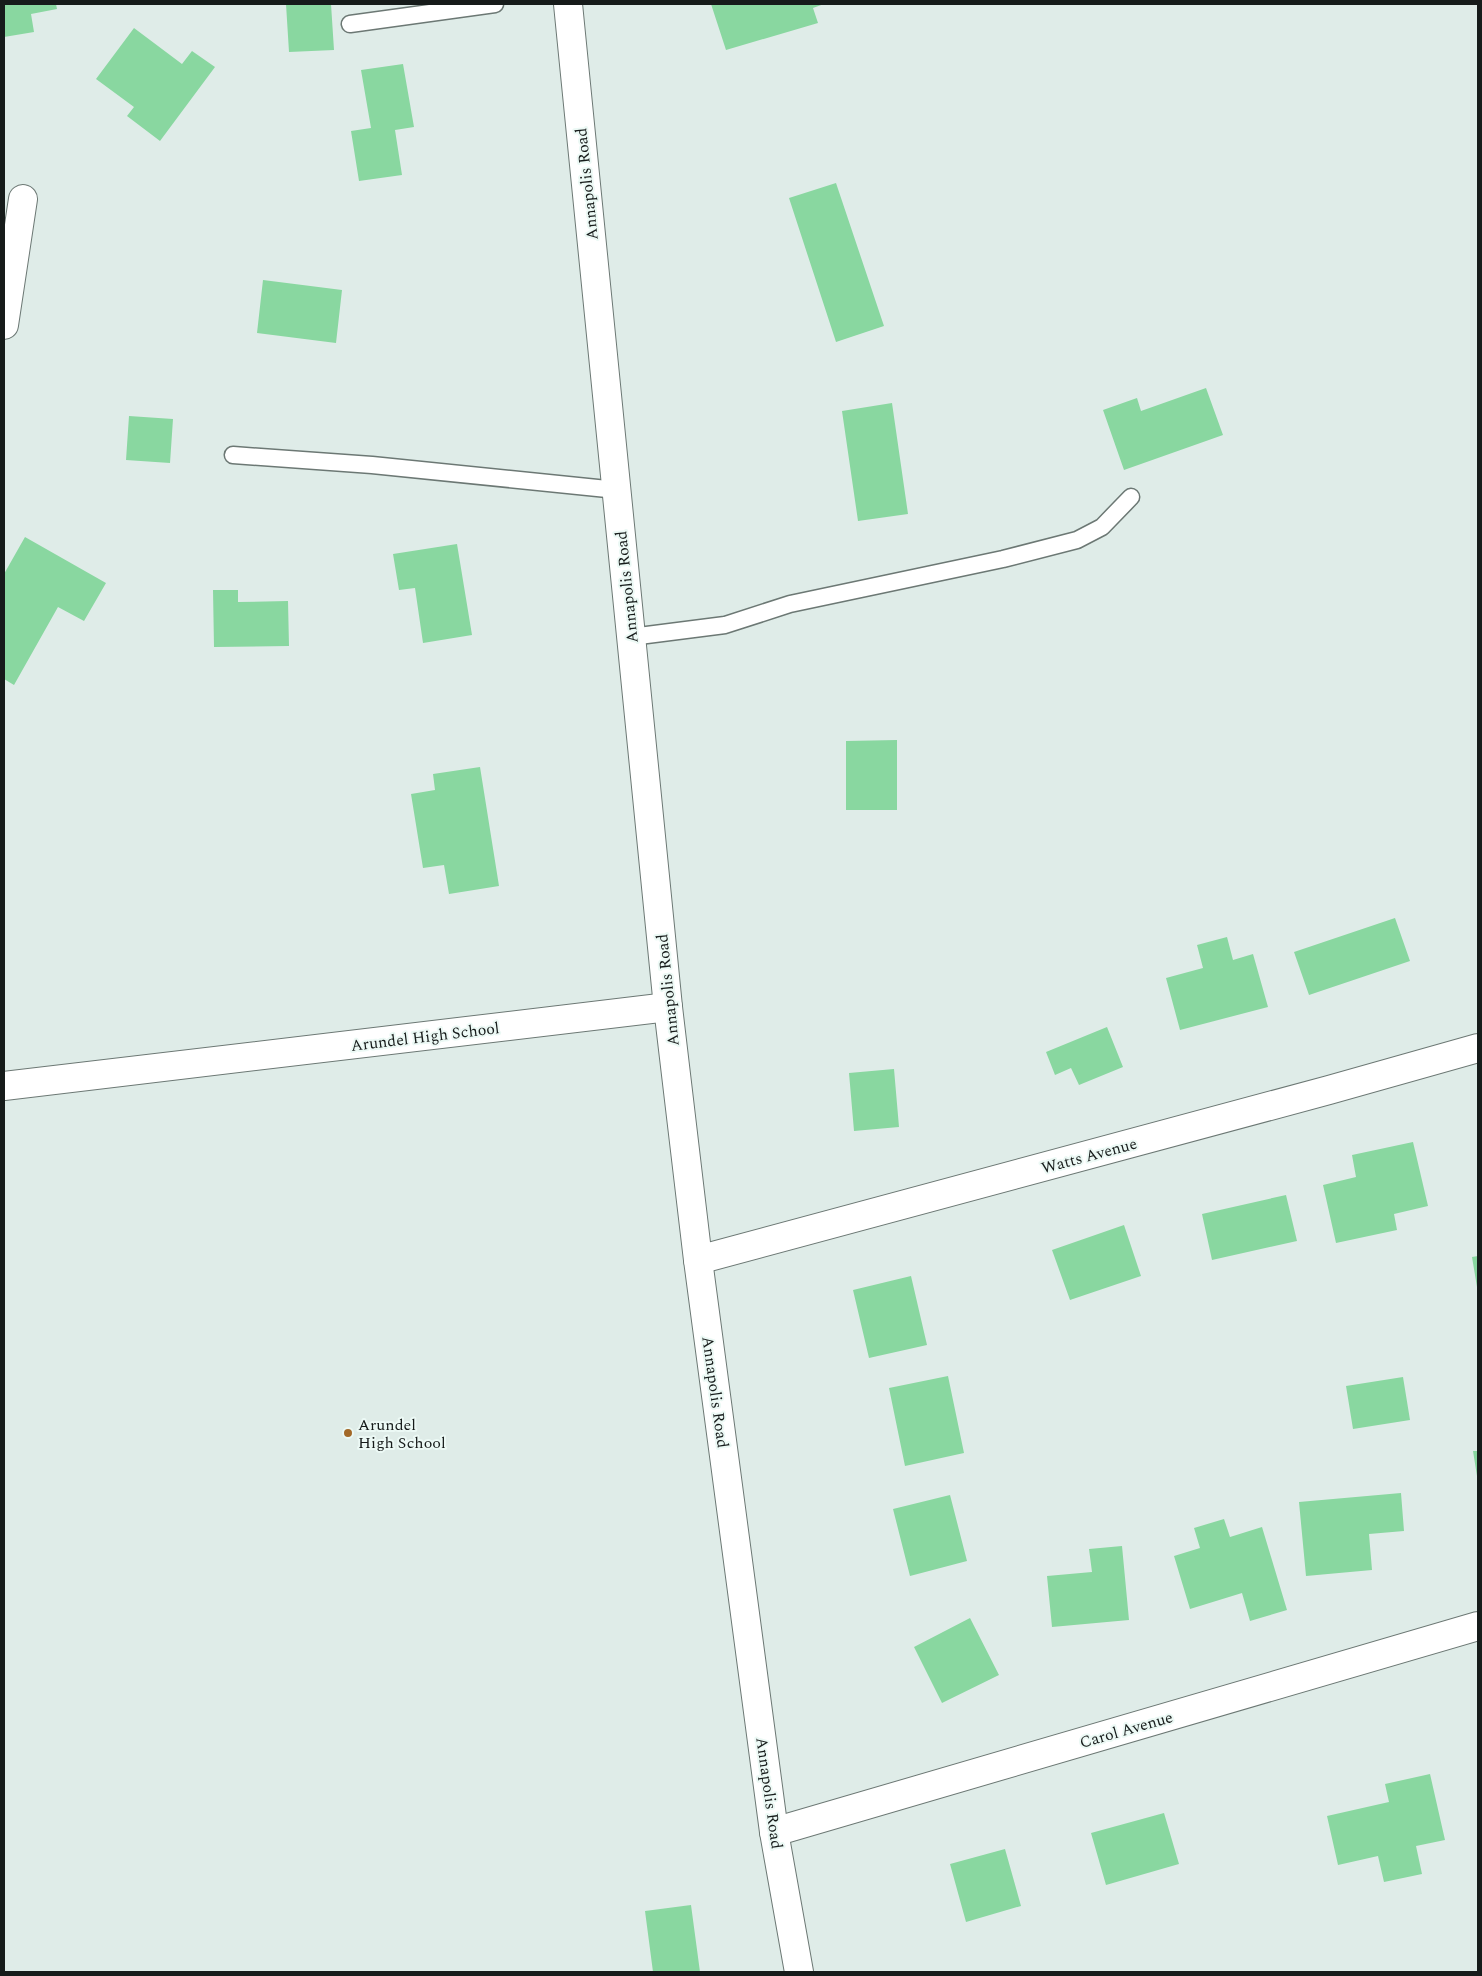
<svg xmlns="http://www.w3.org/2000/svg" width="1482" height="1976" viewBox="0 0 1482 1976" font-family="Spectral,serif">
<rect width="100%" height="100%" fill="#dfece8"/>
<path fill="#89d7a0" d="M 4,4 L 56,4 L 57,9 L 31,14 L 34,32 L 4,37 Z
M 286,4 L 331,4 L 334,50 L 289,52 Z
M 711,4 L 824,4 L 813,8 L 818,23 L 726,50 Z
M 134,28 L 182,64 L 192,51 L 215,67 L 160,141 L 127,116 L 134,107 L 96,79 Z
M 403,64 L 414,127 L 395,130 L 402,175 L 359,181 L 351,131 L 371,128 L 361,70 Z
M 836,183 L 884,326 L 836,342 L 789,198 Z
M 263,280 L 342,290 L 336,343 L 257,333 Z
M 1206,388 L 1223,435 L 1124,470 L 1103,410 L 1137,398 L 1141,411 Z
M 892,403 L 908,514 L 858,521 L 842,411 Z
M 129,416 L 173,419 L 170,463 L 126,460 Z
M 25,537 L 106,583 L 84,621 L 58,607 L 14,685 L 4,679 L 4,574 Z
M 457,544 L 472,635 L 423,643 L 415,588 L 399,590 L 393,554 Z
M 213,590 L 238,590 L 238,602 L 288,601 L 289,646 L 214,647 Z
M 897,740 L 897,810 L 846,810 L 846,741 Z
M 480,767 L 499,886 L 449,894 L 444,865 L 423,868 L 411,794 L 435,790 L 433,774 Z
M 1395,918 L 1410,961 L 1309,995 L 1294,952 Z
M 1227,937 L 1233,960 L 1253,954 L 1268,1007 L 1180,1030 L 1166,978 L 1203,968 L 1197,945 Z
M 1107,1027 L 1123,1067 L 1079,1085 L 1071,1068 L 1055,1075 L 1046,1052 Z
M 894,1069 L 899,1127 L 854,1131 L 849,1073 Z
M 1413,1142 L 1428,1206 L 1394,1214 L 1397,1230 L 1336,1243 L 1323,1185 L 1356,1177 L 1352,1155 Z
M 1286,1195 L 1297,1241 L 1212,1260 L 1202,1214 Z
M 1124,1225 L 1141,1276 L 1070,1300 L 1052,1250 Z
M 1478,1256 L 1478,1287 L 1477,1287 L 1472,1257 Z
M 911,1276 L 927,1345 L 869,1358 L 853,1290 Z
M 948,1376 L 964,1453 L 905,1466 L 889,1388 Z
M 1403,1377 L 1410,1420 L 1353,1429 L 1346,1386 Z
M 1473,1451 L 1478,1451 L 1478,1476 L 1477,1476 Z
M 1401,1493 L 1404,1531 L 1369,1534 L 1372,1570 L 1306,1576 L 1299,1502 Z
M 950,1495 L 967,1561 L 910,1576 L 893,1509 Z
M 1224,1519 L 1230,1537 L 1262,1527 L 1287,1610 L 1250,1621 L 1242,1593 L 1190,1609 L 1174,1556 L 1200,1548 L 1194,1528 Z
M 1122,1546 L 1129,1620 L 1052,1627 L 1047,1576 L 1092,1572 L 1089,1549 Z
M 970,1618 L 999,1675 L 942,1703 L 914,1647 Z
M 1430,1774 L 1445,1840 L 1416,1846 L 1422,1874 L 1384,1882 L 1378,1856 L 1338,1865 L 1327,1816 L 1389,1802 L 1385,1784 Z
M 1164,1813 L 1179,1864 L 1106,1885 L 1091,1833 Z
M 1005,1849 L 1021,1906 L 966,1922 L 950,1864 Z
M 691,1905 L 700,1972 L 653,1972 L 645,1911 Z"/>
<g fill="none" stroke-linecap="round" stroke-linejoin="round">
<g stroke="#6c7874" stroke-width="19">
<path id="lane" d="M 350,24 L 495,4
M 233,455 L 372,465 L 617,490
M 631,637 L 725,625 L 790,604 L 1003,559 L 1077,540 L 1102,527 L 1131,497"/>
</g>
<g stroke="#6c7874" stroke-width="30">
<path id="street" d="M 4,325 L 23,199
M 4,1086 L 668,1007
M 698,1260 L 1329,1090 L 1478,1048
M 774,1832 L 1478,1626"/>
</g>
<g stroke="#6c7874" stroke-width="30">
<path id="secondary" d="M 568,4 L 668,1007 L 698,1260 L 774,1832 L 799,1972"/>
</g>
<use href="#lane" stroke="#fff" stroke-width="16"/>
<use href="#street" stroke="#fff" stroke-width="28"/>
<use href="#secondary" stroke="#fff" stroke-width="28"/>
</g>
<circle fill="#a36928" stroke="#ecf9f5" stroke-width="2" cx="348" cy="1433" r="5"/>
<g text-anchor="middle" stroke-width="4" stroke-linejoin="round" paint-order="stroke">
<g font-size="16" fill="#161b1a" stroke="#ecf9f5">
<text transform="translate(586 184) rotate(-96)" y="6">Annapolis Road</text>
<text transform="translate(626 587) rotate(-96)" y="6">Annapolis Road</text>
<text transform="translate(667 990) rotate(-96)" y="6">Annapolis Road</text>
<text transform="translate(425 1036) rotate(-7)" y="6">Arundel High School</text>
<text transform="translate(1089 1155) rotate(-15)" y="6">Watts Avenue</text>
<text transform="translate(716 1392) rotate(82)" y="6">Annapolis Road</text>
<text transform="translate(1126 1729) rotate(-16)" y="6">Carol Avenue</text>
<text transform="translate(770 1793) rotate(82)" y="6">Annapolis Road</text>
</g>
<g font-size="16" fill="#161b1a" stroke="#ecf9f5" text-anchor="start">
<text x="358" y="1430">Arundel<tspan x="358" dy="18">High School</tspan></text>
</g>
</g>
<rect width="1482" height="1976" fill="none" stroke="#161b1a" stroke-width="10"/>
</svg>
